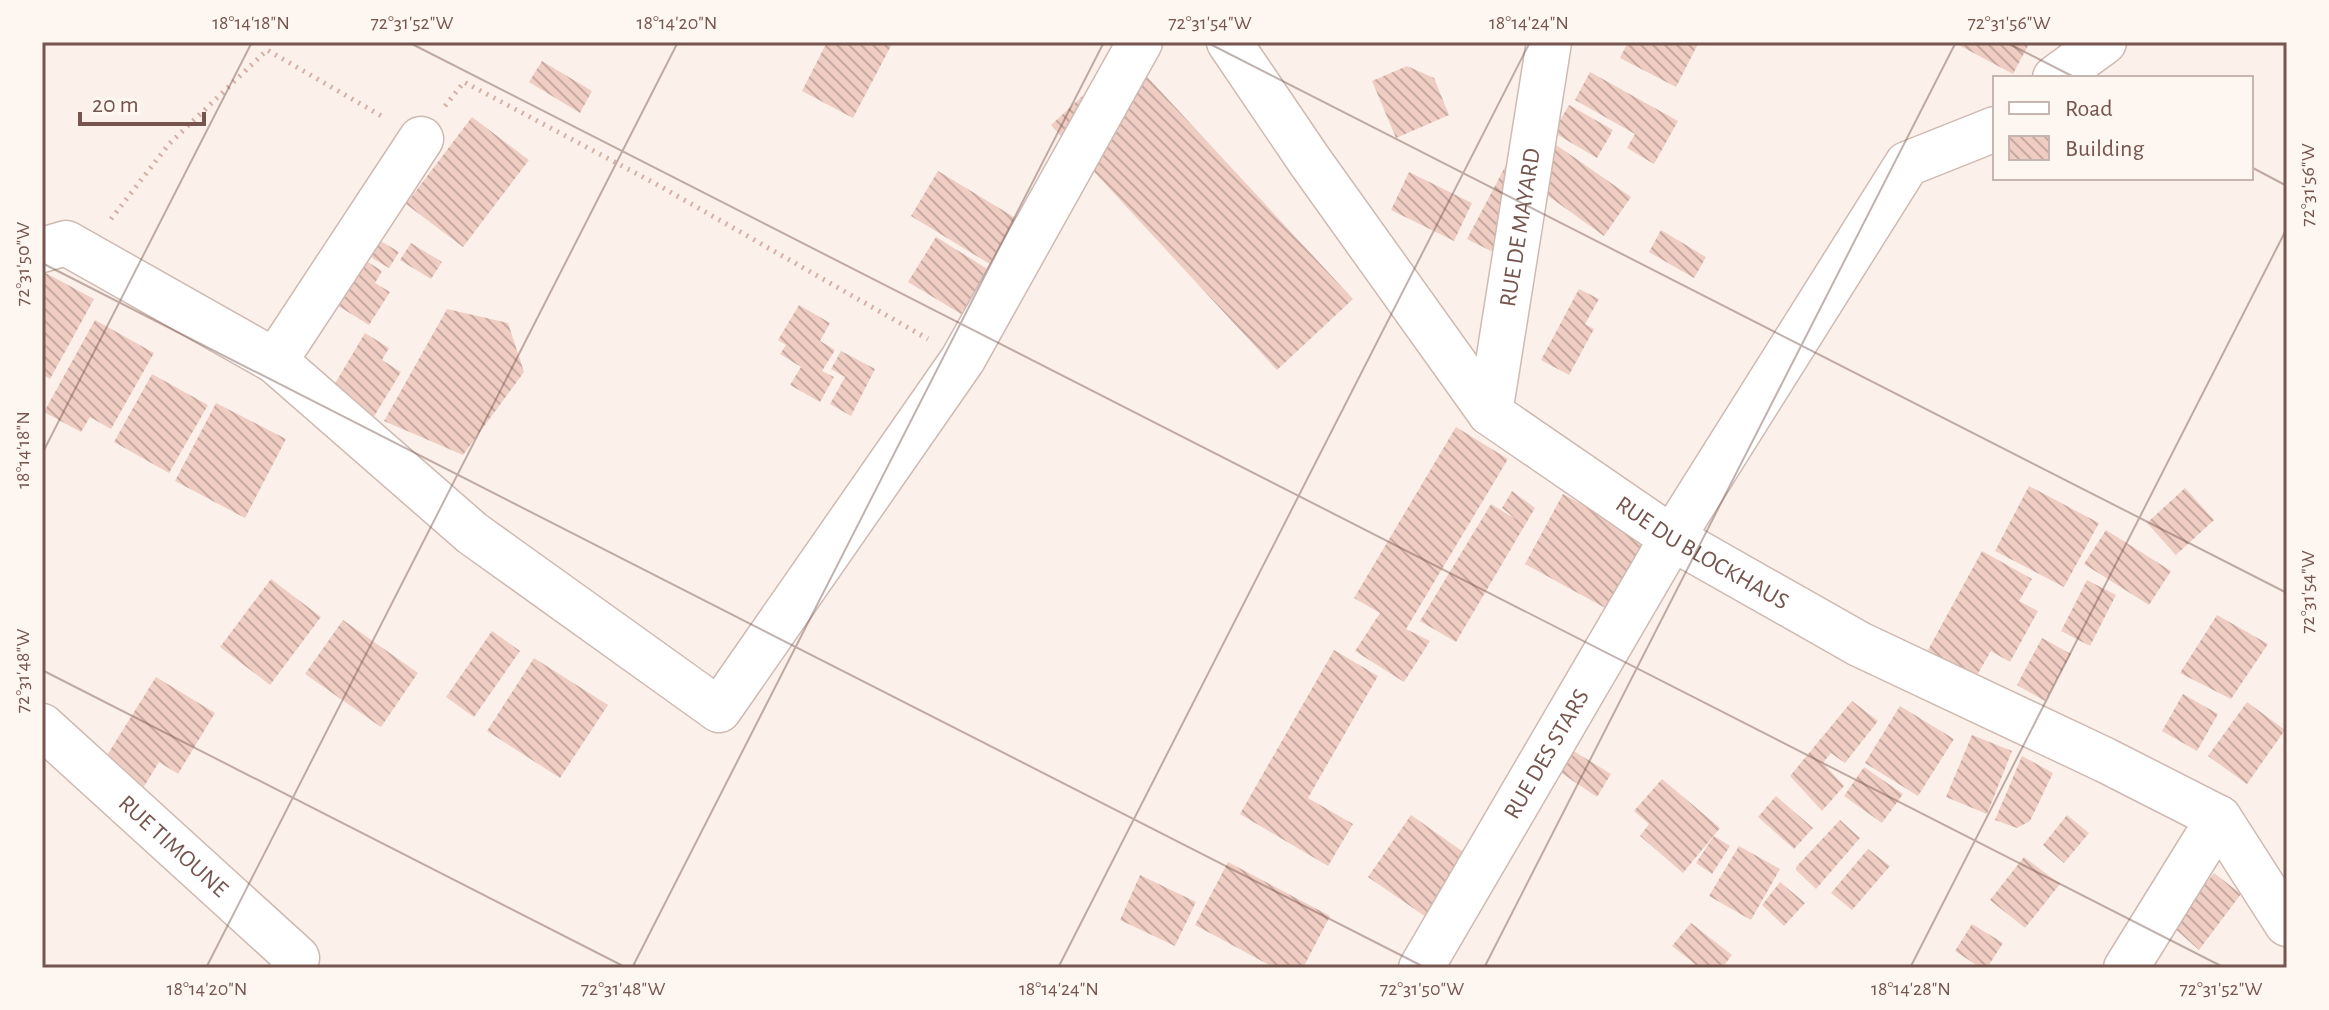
<svg xmlns="http://www.w3.org/2000/svg" width="2329" height="1010" viewBox="0 0 2329 1010" font-family="'Alegreya Sans',sans-serif">
<defs>
<pattern id="building-back-hatch" width="6" height="6" patternUnits="userSpaceOnUse" patternTransform="scale(2)"><rect width="6" height="6" fill="#efcdc3"/><path d="M-1 5l2 2M0 0l6 6M5-1l2 2" fill="none" stroke="#c6a9a1"/></pattern>
</defs>
<rect width="100%" height="100%" fill="#fbf1ea"/>
<path fill="url(#building-back-hatch)" d="M 827,42 L 893,42 L 853,118 L 802,91 Z
M 1628,42 L 1699,42 L 1676,87 L 1620,58 Z
M 1953,42 L 2030,42 L 2013,74 Z
M 1127,55 L 1353,299 L 1277,370 L 1051,125 Z
M 542,61 L 592,91 L 580,113 L 529,82 Z
M 1407,66 L 1434,78 L 1449,115 L 1396,138 L 1372,81 Z
M 1590,72 L 1678,121 L 1654,164 L 1627,148 L 1635,134 L 1575,100 Z
M 1569,105 L 1613,130 L 1597,158 L 1553,132 Z
M 472,117 L 529,160 L 463,247 L 406,204 Z
M 1552,142 L 1631,197 L 1604,236 L 1526,180 Z
M 1506,165 L 1526,180 L 1505,258 L 1467,239 Z
M 938,171 L 1019,220 L 993,266 L 911,216 Z
M 1409,172 L 1472,203 L 1454,241 L 1391,210 Z
M 1661,230 L 1706,257 L 1694,278 L 1649,252 Z
M 374,237 L 399,252 L 389,268 L 364,253 Z
M 936,237 L 989,270 L 961,314 L 908,282 Z
M 411,243 L 442,262 L 431,279 L 400,260 Z
M 352,252 L 382,271 L 375,283 L 390,292 L 369,325 L 324,297 Z
M 42,271 L 94,299 L 50,379 L 42,374 Z
M 1579,289 L 1599,299 L 1585,324 L 1594,329 L 1569,375 L 1541,360 Z
M 799,305 L 830,323 L 820,341 L 835,350 L 822,371 L 834,377 L 820,402 L 790,385 L 801,367 L 780,354 L 786,345 L 778,340 Z
M 447,309 L 508,323 L 524,372 L 463,455 L 384,421 Z
M 95,320 L 154,353 L 111,429 L 90,417 L 81,432 L 44,412 Z
M 365,333 L 389,348 L 382,360 L 401,372 L 370,423 L 327,397 Z
M 841,351 L 875,369 L 851,416 L 830,404 L 845,377 L 831,369 Z
M 152,374 L 208,405 L 169,473 L 114,442 Z
M 216,403 L 286,439 L 245,518 L 175,481 Z
M 1456,427 L 1508,459 L 1406,629 L 1430,641 L 1404,682 L 1355,651 L 1380,613 L 1354,598 Z
M 2029,486 L 2099,523 L 2064,587 L 1995,551 Z
M 2185,488 L 2214,520 L 2176,555 L 2147,523 Z
M 1512,491 L 1535,508 L 1456,642 L 1420,621 L 1491,504 L 1517,520 L 1502,508 Z
M 1563,494 L 1646,540 L 1607,609 L 1525,564 Z
M 2106,530 L 2171,571 L 2149,605 L 2084,564 Z
M 1982,551 L 2032,579 L 2019,601 L 2038,611 L 2010,662 L 1991,651 L 1976,677 L 1928,650 Z
M 271,579 L 321,617 L 270,685 L 220,647 Z
M 2087,580 L 2116,595 L 2090,646 L 2061,631 Z
M 2217,615 L 2268,644 L 2231,699 L 2180,673 Z
M 343,620 L 418,673 L 381,727 L 305,674 Z
M 492,631 L 520,651 L 474,717 L 446,697 Z
M 2042,638 L 2071,654 L 2045,701 L 2017,685 Z
M 1334,650 L 1378,676 L 1308,798 L 1353,824 L 1328,866 L 1240,814 Z
M 534,658 L 608,705 L 560,778 L 487,731 Z
M 156,677 L 215,713 L 178,774 L 159,762 L 140,793 L 99,768 Z
M 2183,694 L 2218,714 L 2197,751 L 2162,731 Z
M 1852,701 L 1878,721 L 1845,763 L 1831,753 L 1823,763 L 1844,786 L 1822,811 L 1790,776 Z
M 2247,702 L 2285,730 L 2247,784 L 2208,756 Z
M 1900,706 L 1954,739 L 1918,796 L 1865,763 Z
M 1972,735 L 2012,751 L 1987,814 L 1946,797 Z
M 1572,750 L 1611,774 L 1597,797 L 1557,770 Z
M 2022,756 L 2053,773 L 2030,821 L 2017,828 L 1995,820 Z
M 1864,767 L 1903,794 L 1882,823 L 1844,796 Z
M 1662,779 L 1720,828 L 1683,873 L 1640,836 L 1649,824 L 1634,811 Z
M 1776,796 L 1813,828 L 1794,849 L 1758,817 Z
M 1411,815 L 1469,856 L 1426,917 L 1368,877 Z
M 2067,815 L 2089,833 L 2064,863 L 2043,845 Z
M 1840,820 L 1860,838 L 1816,889 L 1796,870 L 1796,867 Z
M 1714,836 L 1730,846 L 1712,874 L 1696,863 Z
M 1739,846 L 1780,869 L 1751,920 L 1709,896 Z
M 1868,849 L 1890,866 L 1852,910 L 1831,893 Z
M 2024,857 L 2060,884 L 2025,928 L 1990,900 Z
M 1228,862 L 1330,916 L 1303,968 L 1275,968 L 1195,925 Z
M 2214,873 L 2241,894 L 2199,950 L 2172,926 Z
M 1140,875 L 1196,902 L 1175,946 L 1120,920 Z
M 1780,882 L 1805,903 L 1784,926 L 1762,905 Z
M 1691,923 L 1732,955 L 1722,968 L 1700,968 L 1672,946 Z
M 1972,924 L 2003,943 L 1987,968 L 1981,968 L 1955,951 Z"/>
<g fill="none" stroke-linecap="round" stroke-linejoin="round">
<g stroke="#cfbab2" stroke-width="47">
<g id="minor">
<path id="s1" d="M 1229,42 L 1309,160 L 1490,413 L 1672,538 L 1859,644 L 2105,760 L 2219,818 L 2287,924"/>
<path d="M 2055,78 L 2104,42"/>
<path d="M 42,250 L 66,243 L 275,361 L 472,533 L 719,710 L 963,359 L 1140,42"/>
<path d="M 275,361 L 421,139"/>
<path id="s2" d="M 1490,413 L 1549,42"/>
<path id="s3" d="M 42,726 L 297,958 L 292,968"/>
<path id="s4" d="M 1421,968 L 1672,538 L 1907,164 L 1995,129"/>
<path d="M 2126,968 L 2219,818"/>
</g>
</g>
<path stroke="#d4b0a6" stroke-width="5" stroke-dasharray="2 6" stroke-linecap="butt" d="M 445,106 L 464,82 L 658,185 L 928,339
M 111,219 L 169,144 L 267,50 L 385,118"/>
<use href="#minor" stroke="#fff" stroke-width="44"/>
</g>
<path fill="none" stroke="#75554e" stroke-width="2" stroke-opacity="0.45" d="M 408,42 L 2225,968M 1206,42 L 2287,593M 2005,42 L 2076,78M 2251,167 L 2287,186M 42,263 L 1426,968M 42,454 L 252,42M 42,670 L 627,968M 206,968 L 678,42M 632,968 L 1104,42M 1058,968 L 1530,42M 1484,968 L 1956,42M 1910,968 L 2287,228"/>
<g text-anchor="middle" stroke-width="8" stroke-linejoin="round" paint-order="stroke">
<g font-size="24" fill="#75554e" stroke="#fef6f0">
<text dy="8" stroke="none"><textPath href="#s2" startOffset="188">RUE DE MAYARD</textPath></text>
<text dy="8" stroke="none"><textPath href="#s1" startOffset="708">RUE DU BLOCKHAUS</textPath></text>
<text dy="8" stroke="none"><textPath href="#s4" startOffset="248">RUE DES STARS</textPath></text>
<text dy="8" stroke="none"><textPath href="#s3" startOffset="178">RUE TIMOUNE</textPath></text>
</g>
</g>
<rect width="2329" height="1010" fill="none" stroke="#fef6f0" stroke-width="88"/>
<rect x="1993" y="76" width="260" height="104" fill="#fef6f0" stroke="#c7b6af" stroke-width="2"/>
<rect x="2009" y="102" width="40" height="12" fill="#ffffff" stroke="#c7b6af" stroke-width="2"/>
<text x="2065" y="116" font-size="24" fill="#75554e">Road</text>
<rect x="2009" y="136" width="40" height="24" fill="url(#building-back-hatch)" stroke="#c7b6af" stroke-width="2"/>
<text x="2065" y="156" font-size="24" fill="#75554e">Building</text>
<path d="M80 112v12h124v-12" fill="none" stroke="#75554e" stroke-width="4"/>
<text x="92" y="112" font-size="24" fill="#75554e" stroke="#fef6f0" stroke-width="6" paint-order="stroke">20 m</text>
<rect x="44" y="44" width="2241" height="922" fill="none" stroke="#75554e" stroke-width="3"/>
<g font-size="20" text-anchor="middle" fill="#75554e">
<text x="251" y="29">18°14'18"N</text>
<text x="412" y="29">72°31'52"W</text>
<text x="677" y="29">18°14'20"N</text>
<text x="1210" y="29">72°31'54"W</text>
<text x="1529" y="29">18°14'24"N</text>
<text x="2009" y="29">72°31'56"W</text>
<text transform="translate(2307 185) rotate(-90)" y="7">72°31'56"W</text>
<text transform="translate(22 264) rotate(-90)" y="7">72°31'50"W</text>
<text transform="translate(22 450) rotate(-90)" y="7">18°14'18"N</text>
<text transform="translate(2307 592) rotate(-90)" y="7">72°31'54"W</text>
<text transform="translate(22 671) rotate(-90)" y="7">72°31'48"W</text>
<text x="207" y="995">18°14'20"N</text>
<text x="623" y="995">72°31'48"W</text>
<text x="1059" y="995">18°14'24"N</text>
<text x="1422" y="995">72°31'50"W</text>
<text x="1911" y="995">18°14'28"N</text>
<text x="2221" y="995">72°31'52"W</text>
</g>
</svg>
